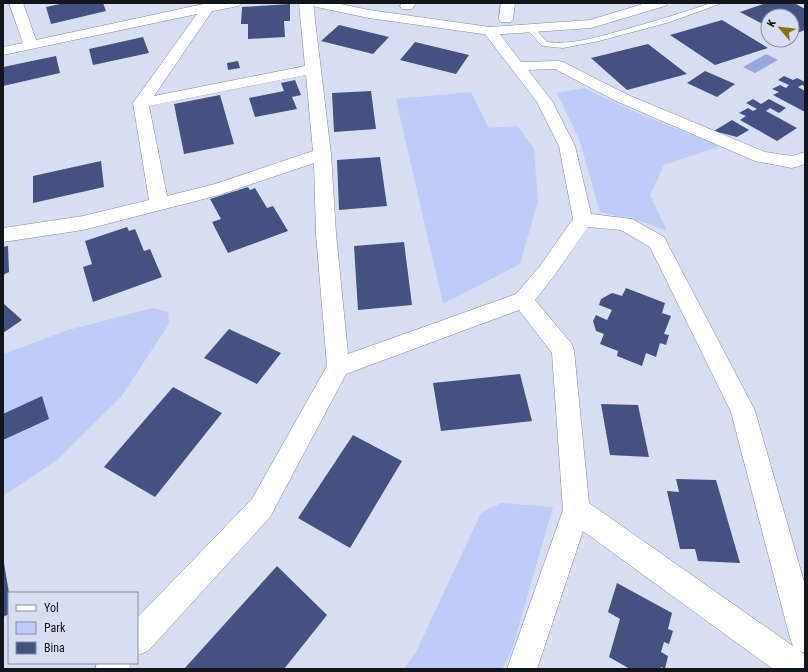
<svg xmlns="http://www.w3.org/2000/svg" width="808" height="672" viewBox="0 0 808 672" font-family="'Roboto Condensed',sans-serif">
<rect width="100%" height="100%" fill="#d7def2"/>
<path fill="#bdcdf8" d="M 584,88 L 644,116 L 721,146 L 664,165 L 650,195 L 667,231 L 646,223 L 600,212 L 579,139 L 557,93 Z
M 471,92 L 489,128 L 518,126 L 534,149 L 538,201 L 520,264 L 443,304 L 396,99 Z
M 153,308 L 168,312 L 169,324 L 121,397 L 57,460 L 3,496 L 3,354 L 68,330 Z
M 501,503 L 553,507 L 511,653 L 502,669 L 404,669 L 416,652 L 481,513 Z"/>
<path fill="#96a8dc" d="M 766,54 L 778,60 L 755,73 L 743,67 Z"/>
<path fill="#435280" d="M 64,3 L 103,3 L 106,11 L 51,24 L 46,7 Z
M 766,3 L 794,3 L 805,9 L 805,30 L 792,35 L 792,16 L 768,16 L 768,27 L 740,12 Z
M 290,4 L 290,21 L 284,21 L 285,37 L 248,39 L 248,24 L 241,24 L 242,7 Z
M 722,20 L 768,48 L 715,65 L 670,35 Z
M 339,25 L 389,37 L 373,54 L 321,41 Z
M 143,37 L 149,53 L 93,65 L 89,49 Z
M 415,42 L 469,55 L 456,74 L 400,60 Z
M 648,44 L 687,74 L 627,90 L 591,58 Z
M 56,56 L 60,73 L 3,86 L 3,67 Z
M 238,61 L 240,68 L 228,70 L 227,63 Z
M 705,71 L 735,84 L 717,97 L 687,83 Z
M 784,76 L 793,80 L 797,78 L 805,82 L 805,86 L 802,85 L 798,87 L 805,91 L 805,112 L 773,95 L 779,92 L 772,89 L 780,85 L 786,88 L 789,85 L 778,80 Z
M 295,80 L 301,95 L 292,97 L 297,109 L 255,117 L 249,98 L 284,91 L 281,83 Z
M 371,91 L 376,129 L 334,132 L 332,93 Z
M 220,95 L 234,144 L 184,154 L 174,104 Z
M 753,99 L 761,104 L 769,99 L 786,108 L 779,113 L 770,108 L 766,111 L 797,128 L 777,141 L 740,120 L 746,116 L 739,113 L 748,108 L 753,111 L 757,109 L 746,103 Z
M 732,120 L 749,130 L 737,137 L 714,131 Z
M 380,157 L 387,206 L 339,210 L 337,160 Z
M 101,161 L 104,187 L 33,203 L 33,176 Z
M 248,187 L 250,190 L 255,188 L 267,208 L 273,206 L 288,231 L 228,253 L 212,222 L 221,219 L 210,199 Z
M 127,227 L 129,231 L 135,229 L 144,251 L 150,249 L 162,277 L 93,302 L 83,267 L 92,264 L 85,241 Z
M 404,242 L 412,305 L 358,310 L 354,246 Z
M 8,246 L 9,272 L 3,275 L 3,247 Z
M 626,288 L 665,303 L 662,313 L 671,316 L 664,334 L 669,335 L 666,345 L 660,343 L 656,357 L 646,353 L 642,366 L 617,356 L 618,351 L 600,344 L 604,334 L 596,331 L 593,321 L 596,315 L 607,320 L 612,310 L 599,305 L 601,299 L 612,293 L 622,296 Z
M 3,303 L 22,320 L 3,333 Z
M 229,329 L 281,353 L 257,384 L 204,358 Z
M 520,374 L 532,421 L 441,431 L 433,383 Z
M 173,387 L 222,413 L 155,497 L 104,467 Z
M 42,396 L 49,419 L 3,440 L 3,414 Z
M 601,404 L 638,405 L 649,457 L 610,455 Z
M 353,435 L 402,461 L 350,548 L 298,518 Z
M 676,479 L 716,480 L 740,563 L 698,561 L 695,549 L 680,549 L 667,491 L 679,492 Z
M 3,557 L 9,593 L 9,614 L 3,617 Z
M 277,566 L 327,615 L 284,669 L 184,669 Z
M 617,583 L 672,613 L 668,629 L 673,631 L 669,644 L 664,642 L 661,652 L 668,656 L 665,669 L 661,667 L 660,669 L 630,669 L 609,657 L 620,619 L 608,612 Z"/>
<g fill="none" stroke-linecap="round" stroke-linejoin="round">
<g stroke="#81889a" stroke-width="1">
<path id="service" d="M 711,3 L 722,3 L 670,22 L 599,41 L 563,48 L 542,46 L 526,28 L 530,26 L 533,26 L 547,42 C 573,45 598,37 623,30 C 652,22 682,13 711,3 Z"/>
</g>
<g stroke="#81889a" stroke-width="1">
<path id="minor" d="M 9,3 L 23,3 L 36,40 L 208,3 L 241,3 L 239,6 L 212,11 L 154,96 L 305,66 L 299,3 L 313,3 L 331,154 L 336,234 L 348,354 L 516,294 L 540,266 L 573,219 L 559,146 L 537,102 L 485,34 L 483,31 L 485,28 L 490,27 L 495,28 L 521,62 L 558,61 L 563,62 L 628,95 L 765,152 L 792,156 L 805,152 L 805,164 L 792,168 L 755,161 L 616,101 L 555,69 L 528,70 L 552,101 L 575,146 L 591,214 L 632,219 L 664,237 L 751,403 L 755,411 L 805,585 L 805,653 L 800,651 L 805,655 L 805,669 L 773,669 L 583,531 L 537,669 L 507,669 L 563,510 L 552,353 L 519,310 L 346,374 L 270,517 L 148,651 L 137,655 L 137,618 L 252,499 L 327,366 L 316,234 L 314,163 L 219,195 L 83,230 L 3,242 L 3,228 L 83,216 L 149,200 L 133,103 L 197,14 L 3,55 L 3,47 L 23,43 ZM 306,75 L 313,151 L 215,184 L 167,196 L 149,106 ZM 588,227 L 621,230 L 650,247 L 731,412 L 790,638 L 793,646 L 589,503 L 574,350 L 571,343 L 535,300 L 554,276 Z
M 402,3 L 416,3 L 412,9 L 402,9 L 400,6 Z
M 501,3 L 515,3 L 513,19 L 511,22 L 501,22 L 499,19 Z
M 97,663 L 131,663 L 129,669 L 95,669 Z"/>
</g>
<g stroke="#81889a" stroke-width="1">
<path id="secondary" d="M 310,3 L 336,3 L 369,10 L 490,27 L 590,20 L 646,3 L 667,3 L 665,6 L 591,28 L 490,35 L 369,18 L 312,6 Z"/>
</g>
<use href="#service" fill="#fff" fill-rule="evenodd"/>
<use href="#minor" fill="#fff" fill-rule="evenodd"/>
<use href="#secondary" fill="#fff" fill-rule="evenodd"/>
</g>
<rect width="808" height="672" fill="none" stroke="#12151b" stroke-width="8"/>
<rect x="8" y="592" width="130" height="72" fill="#d7def2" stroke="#888e9c"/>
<rect x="16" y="605" width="20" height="6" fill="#ffffff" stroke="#888e9c"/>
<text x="44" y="612" font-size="12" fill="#12151b">Yol</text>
<rect x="16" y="622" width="20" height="12" fill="#bdcdf8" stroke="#888e9c"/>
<text x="44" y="632" font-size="12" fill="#12151b">Park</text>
<rect x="16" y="642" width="20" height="12" fill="#435280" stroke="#888e9c"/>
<text x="44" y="652" font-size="12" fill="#12151b">Bina</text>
<g transform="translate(780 28) rotate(298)"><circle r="19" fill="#d7def2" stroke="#888e9c"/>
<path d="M0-3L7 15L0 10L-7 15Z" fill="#8e7014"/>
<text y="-6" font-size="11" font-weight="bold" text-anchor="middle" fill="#12151b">K</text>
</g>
</svg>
